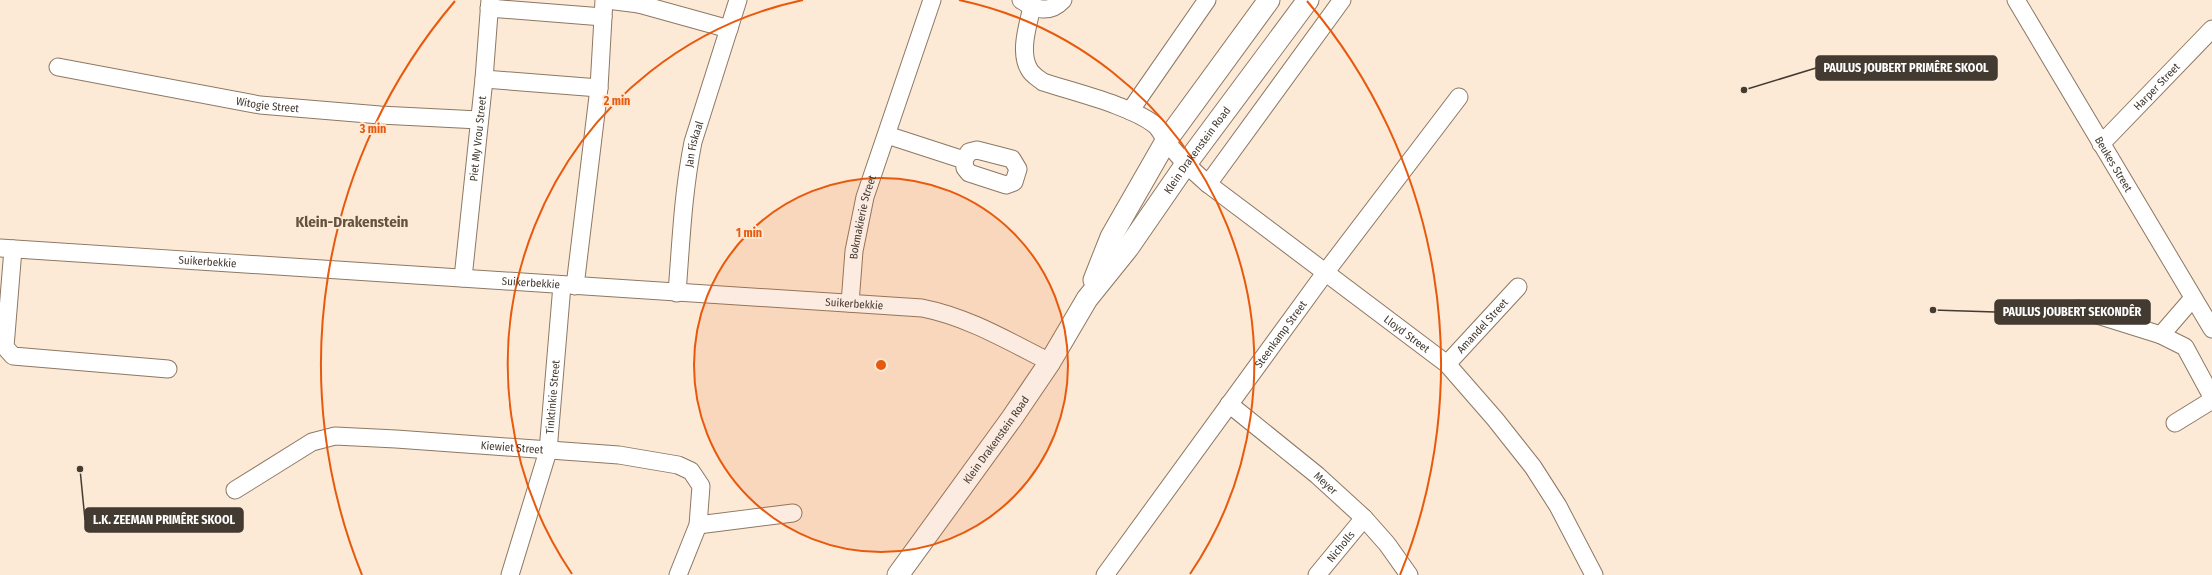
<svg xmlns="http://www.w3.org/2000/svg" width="2212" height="575" viewBox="0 0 2212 575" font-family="'Fira Sans Condensed',sans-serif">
<rect width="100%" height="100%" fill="#fce9d6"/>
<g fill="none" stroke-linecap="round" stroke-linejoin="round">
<g stroke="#8d7863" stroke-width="19">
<g id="minor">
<path d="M 607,0 L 639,4"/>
<path d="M 640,0 L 639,4 L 729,29"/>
<path d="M 1021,0 C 1035,10 1050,14 1063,0"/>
<path id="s1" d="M 2016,0 L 2212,329"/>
<path id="s2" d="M 1032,7 C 1028,25 1019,52 1029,69 C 1032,75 1038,78 1043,82 C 1073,92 1132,106 1155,125 C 1160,129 1163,137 1167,142 C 1179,158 1193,171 1208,184 L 1447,364 L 1495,419 L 1533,467 L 1558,506 L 1594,575"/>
<path d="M 489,8 L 603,17"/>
<path id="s3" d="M 58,67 L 260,105 L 380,115 L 479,120"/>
<path d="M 484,79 L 599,88"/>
<path d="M 1130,111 L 1207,0"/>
<path d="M 887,135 L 964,160 L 969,152 L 977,150 L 1012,159 L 1018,169 L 1014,182 L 1006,185 L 969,173 L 965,168 L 964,160"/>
<path id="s4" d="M 2101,144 L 2212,29"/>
<path d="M 1208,184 L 1342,0"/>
<path id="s5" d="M 0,248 L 922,308 C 968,317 1008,341 1050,362"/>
<path d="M 13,249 L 5,347 L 13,356 L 168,369"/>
<path id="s6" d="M 463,278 L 484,79 L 490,0"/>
<path d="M 575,286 L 599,88 L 604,0"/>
<path id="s7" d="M 677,293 C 681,242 683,192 693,142 L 738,0"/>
<path id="s8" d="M 850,303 L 854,251 L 865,197 L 932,0"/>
<path d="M 2078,309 L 2161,335 L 2193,298"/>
<path d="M 2161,335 L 2185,347 L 2211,395 L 2209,402 L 2175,423"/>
<path id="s9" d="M 1447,364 L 1518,287"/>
<path id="s10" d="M 1229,404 L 1317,475 L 1364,518 L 1387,544 L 1409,575"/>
<path id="s11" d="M 235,490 L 312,442 L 335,436 L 396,439 L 619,455 L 678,465 L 691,471 L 701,486 L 698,525 L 678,575"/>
<path d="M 698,525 L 793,513"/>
<path id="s12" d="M 510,575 L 548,451 L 562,285"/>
<path id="s13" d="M 1105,575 L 1325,273 L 1459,97"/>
<path id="s14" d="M 1317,575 L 1364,518"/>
</g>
</g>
<g stroke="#8d7863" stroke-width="23">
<g id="major">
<path d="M 1094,280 L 1111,237 L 1166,141 L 1269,0"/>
<path id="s15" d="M 898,575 L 1012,418 L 1050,362 L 1087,299 L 1128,248 L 1186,164 L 1308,0"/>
</g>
</g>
<use href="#minor" stroke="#fff" stroke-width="17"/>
<use href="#major" stroke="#fff" stroke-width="21"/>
</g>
<circle cx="881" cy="365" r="187" fill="#e8590c" fill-opacity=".12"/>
<g fill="none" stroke="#e8590c" stroke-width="2">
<circle cx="881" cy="365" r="187"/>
<path d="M572 574A373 373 0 0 1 803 0M959 0A373 373 0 0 1 1190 574"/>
<path d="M362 575A560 560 0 0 1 455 1M1307 1A560 560 0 0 1 1400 575"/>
</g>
<g text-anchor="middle" stroke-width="4" stroke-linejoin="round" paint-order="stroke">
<g font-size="11" fill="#433a31" stroke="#fce9d6">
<text dy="4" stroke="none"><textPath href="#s4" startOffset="80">Harper Street</textPath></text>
<text dy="4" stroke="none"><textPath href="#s3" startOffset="213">Witogie Street</textPath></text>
<text dy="4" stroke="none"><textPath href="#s6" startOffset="140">Piet My Vrou Street</textPath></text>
<text dy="4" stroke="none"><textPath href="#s7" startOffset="150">Jan Fiskaal</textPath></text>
<text dy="4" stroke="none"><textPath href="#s15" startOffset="520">Klein Drakenstein Road</textPath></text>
<text dy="4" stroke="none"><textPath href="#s1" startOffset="191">Beukes Street</textPath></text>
<text dy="4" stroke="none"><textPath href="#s8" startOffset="87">Bokmakierie Street</textPath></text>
<text dy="4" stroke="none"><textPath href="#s5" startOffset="208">Suikerbekkie</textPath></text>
<text dy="4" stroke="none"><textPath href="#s5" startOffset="532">Suikerbekkie</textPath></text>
<text dy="4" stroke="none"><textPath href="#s5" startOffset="856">Suikerbekkie</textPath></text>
<text dy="4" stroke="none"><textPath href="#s9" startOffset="52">Amandel Street</textPath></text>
<text dy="4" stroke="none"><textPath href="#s13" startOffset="298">Steenkamp Street</textPath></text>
<text dy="4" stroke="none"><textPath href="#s2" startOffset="532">Lloyd Street</textPath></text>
<text dy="4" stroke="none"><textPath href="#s12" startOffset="184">Tinktinkie Street</textPath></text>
<text dy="4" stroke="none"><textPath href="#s15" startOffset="167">Klein Drakenstein Road</textPath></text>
<text dy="4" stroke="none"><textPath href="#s11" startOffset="292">Kiewiet Street</textPath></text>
<text dy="4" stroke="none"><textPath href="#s10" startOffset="125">Meyer</textPath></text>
<text dy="4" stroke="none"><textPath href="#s14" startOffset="37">Nicholls</textPath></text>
</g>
<g font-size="15" font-weight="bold" fill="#66533f" stroke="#fce9d6">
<text x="352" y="227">Klein-Drakenstein</text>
</g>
</g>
<circle cx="881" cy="365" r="6" fill="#e8590c" stroke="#fce9d6" stroke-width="2"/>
<g font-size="12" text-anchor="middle" font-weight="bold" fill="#e8590c" stroke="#fce9d6" stroke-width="4" stroke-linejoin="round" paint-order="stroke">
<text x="617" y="105">2 min</text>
<text x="373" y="133">3 min</text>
<text x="749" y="237">1 min</text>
</g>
<path fill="none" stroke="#433a31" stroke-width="1.5" d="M1744 90L1816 68M1933 310L1995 312M80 469L85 520"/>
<g fill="#433a31" stroke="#fce9d6" stroke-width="1.5">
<circle cx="1744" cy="90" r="4"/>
<circle cx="1933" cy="310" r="4"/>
<circle cx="80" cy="469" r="4"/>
</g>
<g fill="#433a31" stroke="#433a31" stroke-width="1.5">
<rect x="1816" y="56" width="181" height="24" rx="4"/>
<rect x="1995" y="300" width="155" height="24" rx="4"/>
<rect x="85" y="508" width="158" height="24" rx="4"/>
</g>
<g font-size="12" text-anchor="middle" font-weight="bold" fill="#fff">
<text x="1906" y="72">PAULUS JOUBERT PRIMÊRE SKOOL</text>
<text x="2072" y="316">PAULUS JOUBERT SEKONDÊR</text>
<text x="164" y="524">L.K. ZEEMAN PRIMÊRE SKOOL</text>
</g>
</svg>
